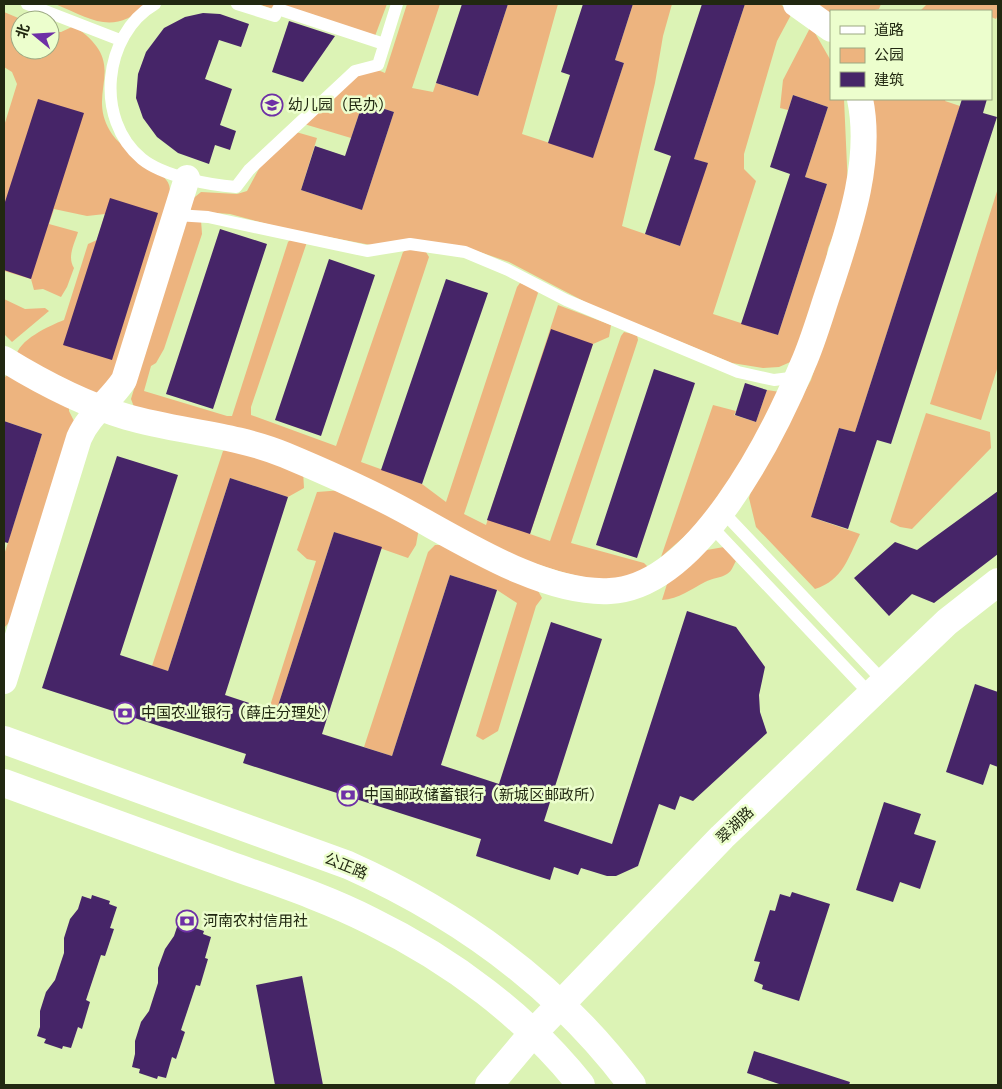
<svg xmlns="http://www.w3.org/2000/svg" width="1002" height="1089" viewBox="0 0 1002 1089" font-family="Raleway,'Noto Sans SC',sans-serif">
<rect width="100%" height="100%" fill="#dcf3b5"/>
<path fill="#edb47f" d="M 55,4 L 149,4 C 112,36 94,20 55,4 Z
M 258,4 L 387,4 L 375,36 L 278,7 L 270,8 Z
M 407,4 L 440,4 L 412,88 L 433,92 L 436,83 L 478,96 L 508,4 L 558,4 L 522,134 L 593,157 L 624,63 L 615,60 L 633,4 L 672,4 L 663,36 L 655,83 L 622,226 L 680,246 L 707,163 L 694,159 L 745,4 L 780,4 L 792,13 L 777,41 L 744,154 L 744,169 L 756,181 L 713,314 L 778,335 L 827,184 L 805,177 L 828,107 L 793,95 L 788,110 L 780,108 L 783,80 L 811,26 L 831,61 L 831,99 L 844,99 L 848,188 L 838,224 L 828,248 L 820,296 L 795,360 L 779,367 L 763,368 L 732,363 L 591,305 L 509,262 L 465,247 L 376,246 L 286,229 L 230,214 L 191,211 L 190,201 L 201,192 L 237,194 L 247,191 L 261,165 L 296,132 L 317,138 L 301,190 L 362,210 L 394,112 L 363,102 L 351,138 L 304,124 L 354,78 L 373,68 L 385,73 Z
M 806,4 L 881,4 L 879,9 L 870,11 L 831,11 L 831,16 Z
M 927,4 L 998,4 L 998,15 L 996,19 L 991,17 L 991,11 L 920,11 Z
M 4,12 L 23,20 L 20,20 L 20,50 L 50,50 L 50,32 L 61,32 L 74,26 C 132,65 85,89 110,131 C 123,153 154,161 167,181 C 170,185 170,190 170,195 L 116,373 L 97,396 L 16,357 C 18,340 49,326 64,320 L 88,244 L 97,240 L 105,214 L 87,216 L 54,209 L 49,224 L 78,232 C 74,245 67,257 74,268 L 67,287 L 61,297 L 43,289 L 34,290 L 31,279 L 4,271 L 4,126 L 17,84 L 12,72 L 4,67 Z
M 869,99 L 946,99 L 945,101 L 960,106 L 855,432 L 839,428 L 811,517 L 860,534 C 848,558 843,580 815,589 L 756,527 L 749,498 L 752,488 L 811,380 L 866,208 Z
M 998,188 L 998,366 L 981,420 L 930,404 Z
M 201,220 L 202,234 L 164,349 L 156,363 L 151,366 L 144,391 L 227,416 L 232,416 L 288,242 L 290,240 L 307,242 L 251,407 L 251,415 L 336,446 L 403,252 L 408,249 L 426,252 L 429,257 L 361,462 L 422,484 L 446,502 L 517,287 L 520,283 L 535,288 L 538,293 L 464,514 L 486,525 L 558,305 L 611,325 L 609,337 L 593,344 L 530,534 L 550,541 L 621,336 L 624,332 L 637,335 L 638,340 L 571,543 L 644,563 L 652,571 C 606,588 574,576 530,562 L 134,407 L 131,399 L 185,221 Z
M 4,299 L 25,309 L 45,308 L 49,311 L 12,342 L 4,334 Z
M 7,375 L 69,403 L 69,411 L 74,421 L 15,616 L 4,628 L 4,555 L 42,434 L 4,421 L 4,378 Z
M 767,390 L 780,392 L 717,508 L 661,557 L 713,405 L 736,411 L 734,415 L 756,422 Z
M 926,413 L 990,432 L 991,448 L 912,529 L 900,527 L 890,522 Z
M 235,446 L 303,471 L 304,488 L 288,497 L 230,478 L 168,671 L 152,666 L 223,451 Z
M 343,490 L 419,528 L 416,545 L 408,558 L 334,532 L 276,712 L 269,709 L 316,561 L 307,559 L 297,550 L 317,492 Z
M 435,545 L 446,545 L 537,589 L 542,598 L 536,606 L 498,731 L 483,740 L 476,736 L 517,603 L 497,590 L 450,575 L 392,756 L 364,747 L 428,552 Z
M 724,547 L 736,561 C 733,566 732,571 727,574 C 721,578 712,578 705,582 C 691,589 679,599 662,600 L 667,584 L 701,551 Z"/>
<path fill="#462568" d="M 462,4 L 508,4 L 478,96 L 436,83 Z
M 583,4 L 633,4 L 615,60 L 624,63 L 593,158 L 548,143 L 570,75 L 561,72 Z
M 702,4 L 745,4 L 694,159 L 708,163 L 680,246 L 645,234 L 671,156 L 654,150 Z
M 203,13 L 220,14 L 249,24 L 241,47 L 219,40 L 205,79 L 232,89 L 220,125 L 236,131 L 230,150 L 215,145 L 209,164 L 178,153 L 157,137 L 143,118 L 136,98 L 138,74 L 146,52 L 164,28 L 185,17 Z
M 289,21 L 335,36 L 303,82 L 272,72 Z
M 793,95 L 828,107 L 805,177 L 827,184 L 778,335 L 741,324 L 790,174 L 770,167 Z
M 38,99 L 84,113 L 31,279 L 4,270 L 4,205 Z
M 962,99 L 987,99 L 983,113 L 997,117 L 891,444 L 877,440 L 848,529 L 811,517 L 839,428 L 855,432 Z
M 363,102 L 394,112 L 362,210 L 301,190 L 315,146 L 345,156 Z
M 110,198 L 158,213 L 112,360 L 63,345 Z
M 220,229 L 267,244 L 213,409 L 166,394 Z
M 329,259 L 375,275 L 321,436 L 275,420 Z
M 446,279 L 488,293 L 422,484 L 381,470 Z
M 551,329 L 593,344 L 530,534 L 487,520 Z
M 654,369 L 695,383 L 637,558 L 596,545 Z
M 745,383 L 767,390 L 756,422 L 735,415 Z
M 4,421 L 42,434 L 8,543 L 4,542 Z
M 117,456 L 178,475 L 120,655 L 168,671 L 230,478 L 288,497 L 225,695 L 276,712 L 334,532 L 382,547 L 322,734 L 392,756 L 450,575 L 497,590 L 441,765 L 499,784 L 551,622 L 602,639 L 544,821 L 612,844 L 687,611 L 736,627 L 765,667 L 759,695 L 760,712 L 767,733 L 693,801 L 680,796 L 675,810 L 659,804 L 638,866 L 616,876 L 607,876 L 581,868 L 578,875 L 554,867 L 550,880 L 476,856 L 481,839 L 243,763 L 246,754 L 42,688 Z
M 998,491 L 998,554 L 934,603 L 912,594 L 889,616 L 854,578 L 895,542 L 917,550 Z
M 975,684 L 998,692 L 998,767 L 990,764 L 983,785 L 946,772 Z
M 884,802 L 921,814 L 914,834 L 936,841 L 920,889 L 900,882 L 893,902 L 856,890 Z
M 792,892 L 830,904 L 799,1001 L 762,989 L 763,985 L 754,981 L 760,962 L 754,961 L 770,910 L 775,911 L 780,894 L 790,897 Z
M 92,895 L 110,901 L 109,904 L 117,907 L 110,928 L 114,929 L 105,956 L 101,955 L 86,1000 L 90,1002 L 82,1029 L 78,1027 L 71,1048 L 63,1046 L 62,1049 L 44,1043 L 46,1039 L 37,1036 L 40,1027 L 40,1011 L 46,992 L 55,980 L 64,953 L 64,938 L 70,919 L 78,909 L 82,896 L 91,899 Z
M 186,925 L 204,931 L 203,934 L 211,937 L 205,958 L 208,959 L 200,986 L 196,985 L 181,1030 L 185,1032 L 176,1059 L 172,1057 L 166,1078 L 158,1076 L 157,1079 L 139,1073 L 140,1069 L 132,1067 L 135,1054 L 135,1041 L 141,1022 L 149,1011 L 158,983 L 158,968 L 165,949 L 174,936 L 177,927 L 185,929 Z
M 302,976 L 323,1085 L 275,1085 L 256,985 Z
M 754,1051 L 850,1082 L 849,1085 L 782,1085 L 747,1073 Z"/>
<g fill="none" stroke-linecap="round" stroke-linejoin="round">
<path stroke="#fff" stroke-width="12" d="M 27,4 L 120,40
M 155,4 C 103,34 94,120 142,159 C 163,176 209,185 236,187 L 249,170 L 355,71 L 378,65 L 397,4
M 237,4 L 275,16 L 278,9 L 384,44
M 176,215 L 208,217 L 367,251 L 410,244 L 465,252 L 508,270 L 566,300 L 738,372 L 774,380 L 798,377
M 723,512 L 884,682
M 711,526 L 871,695"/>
<path stroke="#fff" stroke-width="26" d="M 796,4 L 831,29
M 4,359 C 43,383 83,404 127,417 C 179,432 234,434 285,455 C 321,470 357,486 392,504 C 454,536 540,595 610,591 C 698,587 773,436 803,364 C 814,339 821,313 830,287 C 849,229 873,161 860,99
M 4,681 L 79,438 C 89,415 110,401 124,380 L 187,178"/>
<path stroke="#fff" stroke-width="28" d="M 4,740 L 348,865 C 460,915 558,986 632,1085
M 4,783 C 72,808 141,833 210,858 C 264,878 320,895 371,921 C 451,960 526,1016 581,1085
M 489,1085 L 533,1033 L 722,837 L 947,622 L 998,582"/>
</g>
<defs>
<g id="school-ring" transform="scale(1.125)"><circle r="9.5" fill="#ecfecd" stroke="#6e30a6" stroke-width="1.5"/><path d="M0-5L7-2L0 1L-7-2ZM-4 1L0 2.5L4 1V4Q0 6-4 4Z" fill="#6e30a6"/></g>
<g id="bank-ring" transform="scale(1.125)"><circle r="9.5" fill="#ecfecd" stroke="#6e30a6" stroke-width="1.5"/><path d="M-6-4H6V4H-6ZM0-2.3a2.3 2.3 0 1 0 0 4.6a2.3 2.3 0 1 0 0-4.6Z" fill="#6e30a6"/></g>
</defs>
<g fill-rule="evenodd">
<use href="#school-ring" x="272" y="105"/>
<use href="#bank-ring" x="125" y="713"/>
<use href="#bank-ring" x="348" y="795"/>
<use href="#bank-ring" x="187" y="921"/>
</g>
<g text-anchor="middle" stroke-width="5" stroke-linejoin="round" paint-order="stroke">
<g font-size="15" fill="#212811" stroke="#ecfecd" text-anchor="start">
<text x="288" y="110">幼儿园（民办）</text>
<text x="141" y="718">中国农业银行（薛庄分理处）</text>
<text x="364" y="800">中国邮政储蓄银行（新城区邮政所）</text>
<text x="203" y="926">河南农村信用社</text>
</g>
<g font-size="15" fill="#212811" stroke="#ecfecd">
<text transform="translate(735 825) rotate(-44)" y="5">翠湖路</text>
<text transform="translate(346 866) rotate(22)" y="5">公正路</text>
</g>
</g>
<rect width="1002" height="1089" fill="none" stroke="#212811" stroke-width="10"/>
<rect x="830" y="10" width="162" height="90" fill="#ecfecd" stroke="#9ba882"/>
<rect x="840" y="26" width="25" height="8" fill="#ffffff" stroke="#9ba882"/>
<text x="874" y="35" font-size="15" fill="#212811">道路</text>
<rect x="840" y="48" width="25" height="15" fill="#edb47f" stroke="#9ba882"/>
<text x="874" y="60" font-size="15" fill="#212811">公园</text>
<rect x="840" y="72" width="25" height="15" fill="#462568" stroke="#9ba882"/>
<text x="874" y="85" font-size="15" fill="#212811">建筑</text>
<g transform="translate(35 35) rotate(288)"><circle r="24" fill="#ecfecd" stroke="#9ba882"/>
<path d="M0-4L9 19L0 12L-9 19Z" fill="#6e30a6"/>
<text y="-8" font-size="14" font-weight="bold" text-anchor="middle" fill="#212811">北</text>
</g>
</svg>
